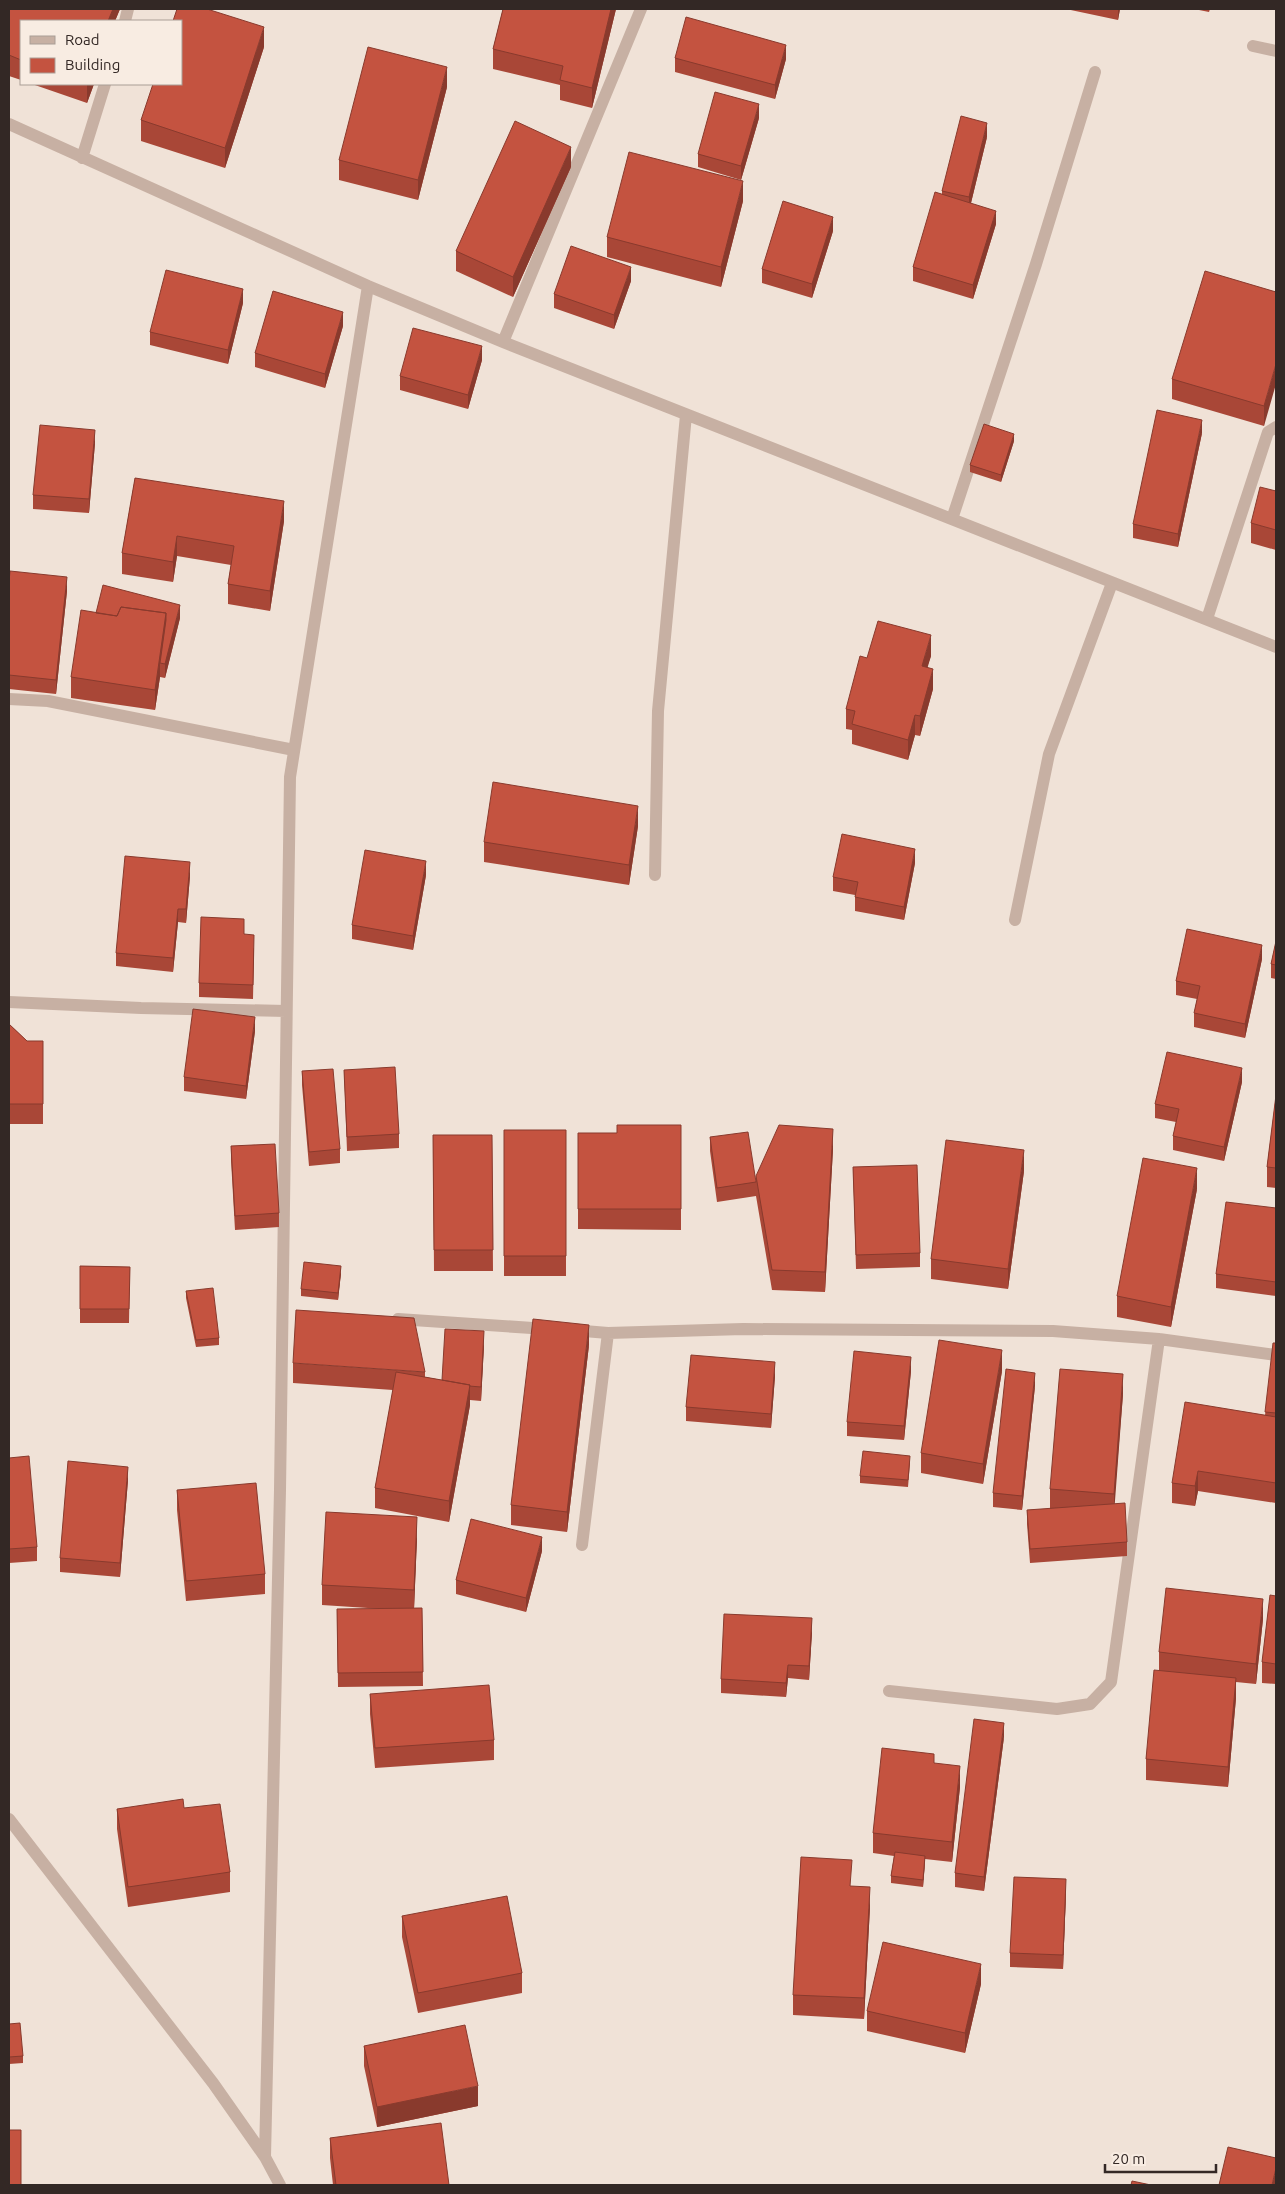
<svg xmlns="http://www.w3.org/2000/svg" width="1285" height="2194" viewBox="0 0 1285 2194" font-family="Ubuntu,sans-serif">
<rect width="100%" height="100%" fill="#f0e2d7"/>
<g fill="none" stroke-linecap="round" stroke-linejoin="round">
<path stroke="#c7b0a3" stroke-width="12" d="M 125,21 L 128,9
M 1253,46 L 1276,51
M 9,124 L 368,286 L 503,342 L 1276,647
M 82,158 L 105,84
M 503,342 L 641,9
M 952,519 L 1036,264 L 1095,72
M 1207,619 L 1268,432 L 1276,427
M 9,699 L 48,701 L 294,750
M 655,875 L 658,711 L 686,415
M 1015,920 L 1049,754 L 1112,583
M 9,1002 L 141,1008 L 286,1011
M 398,1319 L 547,1329
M 572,1330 L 608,1333 L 743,1329 L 1053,1331 L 1159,1339 L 1276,1355
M 582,1545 L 608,1333
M 889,1691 L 1057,1709 L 1090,1704 L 1111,1682 L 1159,1339
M 9,1819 L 213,2083 L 265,2157 L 280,2185
M 265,2157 L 280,1490 L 290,777 L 368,286"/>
</g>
<path fill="#a94737" d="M 9,9 L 120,9 L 115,21 L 21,21 L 21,80 L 9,76 Z
M 503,9 L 616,9 L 592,108 L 560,100 L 560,85 L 493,69 L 493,49 Z
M 1066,9 L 1120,9 L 1118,20 Z
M 1194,9 L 1210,9 L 1209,12 Z
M 264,47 L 225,168 L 141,141 L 141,120 Z
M 675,58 L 786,59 L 775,99 L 675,72 Z
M 32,84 L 94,84 L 87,103 Z
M 447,87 L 418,200 L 339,180 L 339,160 Z
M 759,118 L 741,180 L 698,167 L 698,154 Z
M 987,137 L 971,203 L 996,224 L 973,299 L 913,281 L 913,267 L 942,194 L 942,191 Z
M 571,167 L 513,297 L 456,271 L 456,251 Z
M 743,201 L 721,287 L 607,257 L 607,237 Z
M 833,231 L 812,298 L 762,283 L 762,269 Z
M 631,281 L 614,329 L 554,308 L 554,294 Z
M 1276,292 L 1264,426 L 1172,399 L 1172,379 Z
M 243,303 L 228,364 L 150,345 L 150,332 Z
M 343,326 L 325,388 L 255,367 L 255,353 Z
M 482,360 L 468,409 L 400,390 L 400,376 Z
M 1202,433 L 1178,547 L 1133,538 L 1133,524 Z
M 1014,441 L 1001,482 L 970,472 L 970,465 Z
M 95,443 L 89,513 L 33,509 L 33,495 Z
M 135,478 L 284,521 L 270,611 L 228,604 L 228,584 L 231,565 L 177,556 L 173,582 L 122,574 L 122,553 Z
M 1276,491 L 1276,550 L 1251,543 L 1251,523 Z
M 9,582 L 67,591 L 56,694 L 9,689 Z
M 96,613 L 180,618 L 165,678 L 160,677 L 155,710 L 71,698 L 71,677 Z
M 931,656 L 927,667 L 933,689 L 920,736 L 915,735 L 908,760 L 852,744 L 852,730 L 846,729 L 846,709 L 867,658 Z
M 638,826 L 629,885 L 484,862 L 484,842 Z
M 915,863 L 904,920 L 855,911 L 855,895 L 833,891 L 833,877 Z
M 426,875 L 413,950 L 352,939 L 352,925 Z
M 190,876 L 186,923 L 178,922 L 173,972 L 116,966 L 116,953 Z
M 244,934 L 254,949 L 253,999 L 199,997 L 199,983 Z
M 1276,941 L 1276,979 L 1271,978 L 1271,964 Z
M 1262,959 L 1245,1038 L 1194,1027 L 1194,1013 L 1197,999 L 1176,995 L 1176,981 Z
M 9,1024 L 27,1041 L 43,1041 L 43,1124 L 9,1124 Z
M 255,1031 L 246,1099 L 184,1091 L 184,1077 Z
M 344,1070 L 399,1134 L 399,1148 L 347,1151 Z
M 302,1071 L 340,1149 L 340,1163 L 309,1166 L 302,1085 Z
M 1242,1082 L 1224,1161 L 1173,1150 L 1173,1136 L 1176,1122 L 1155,1118 L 1155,1104 Z
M 1276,1095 L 1276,1188 L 1267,1187 L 1267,1167 Z
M 681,1125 L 681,1230 L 578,1229 L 578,1133 L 617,1133 Z
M 504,1130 L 566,1130 L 566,1276 L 504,1276 Z
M 433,1135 L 492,1135 L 493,1271 L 434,1271 Z
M 710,1137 L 756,1182 L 756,1176 L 833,1149 L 825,1292 L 772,1290 L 756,1196 L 717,1202 L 710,1151 Z
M 231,1146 L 279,1213 L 279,1227 L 235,1230 L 231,1160 Z
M 853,1167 L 920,1253 L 920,1267 L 856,1269 Z
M 1024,1171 L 1008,1289 L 931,1279 L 931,1259 Z
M 1197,1189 L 1171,1327 L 1117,1317 L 1117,1296 Z
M 1276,1208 L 1276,1296 L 1216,1288 L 1216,1274 Z
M 80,1266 L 130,1267 L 129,1323 L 80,1323 Z
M 341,1273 L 338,1300 L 301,1296 L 301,1289 Z
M 186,1291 L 219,1338 L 219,1345 L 196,1347 L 186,1298 Z
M 1276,1343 L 1276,1503 L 1198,1491 L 1195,1506 L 1172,1503 L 1172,1483 L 1265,1415 Z
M 484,1345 L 481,1401 L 470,1400 L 470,1405 L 449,1522 L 375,1508 L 375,1488 L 393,1390 L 293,1383 L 293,1363 L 425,1372 L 425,1377 L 442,1380 Z
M 589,1345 L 567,1532 L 511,1525 L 511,1505 Z
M 911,1371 L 904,1440 L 847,1436 L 847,1422 Z
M 1002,1371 L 983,1484 L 921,1473 L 921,1453 Z
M 775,1376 L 771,1428 L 686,1421 L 686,1407 Z
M 1035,1386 L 1022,1510 L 993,1507 L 993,1493 Z
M 1123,1394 L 1114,1504 L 1127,1542 L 1127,1556 L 1030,1563 L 1027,1524 L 1027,1510 L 1050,1509 L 1050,1489 Z
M 9,1458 L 37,1547 L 37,1561 L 9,1563 Z
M 910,1463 L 908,1487 L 860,1483 L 860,1476 Z
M 128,1480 L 120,1577 L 60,1572 L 60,1558 Z
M 177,1490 L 265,1574 L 265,1594 L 186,1601 L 177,1510 Z
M 417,1538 L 414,1608 L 422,1608 L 423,1686 L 338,1687 L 337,1609 L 383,1609 L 322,1605 L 322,1585 Z
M 542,1551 L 526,1612 L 456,1594 L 456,1580 Z
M 1276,1596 L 1276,1684 L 1262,1683 L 1262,1662 Z
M 1263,1619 L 1256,1684 L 1236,1682 L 1236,1698 L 1228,1787 L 1146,1780 L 1146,1759 L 1159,1671 L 1159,1652 Z
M 812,1632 L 809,1680 L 788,1678 L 786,1697 L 721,1693 L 721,1679 Z
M 370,1694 L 494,1740 L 494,1760 L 375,1768 L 370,1714 Z
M 1004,1737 L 984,1891 L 955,1887 L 955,1873 Z
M 934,1763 L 960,1787 L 952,1862 L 925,1859 L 923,1887 L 891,1883 L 891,1876 L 894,1856 L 873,1853 L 873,1833 Z
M 184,1808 L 230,1872 L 230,1892 L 128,1907 L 117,1829 L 117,1809 Z
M 1066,1893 L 1063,1969 L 1010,1967 L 1010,1953 Z
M 870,1907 L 864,2019 L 793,2015 L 793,1995 Z
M 402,1916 L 522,1973 L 522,1993 L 418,2013 L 402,1937 Z
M 981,1984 L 965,2053 L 867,2031 L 867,2011 Z
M 9,2024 L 23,2056 L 23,2063 L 9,2064 Z
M 364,2046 L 478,2106 L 377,2127 L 364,2066 Z
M 330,2138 L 449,2185 L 333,2185 L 330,2158 Z"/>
<path fill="#893a2d" d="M 113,9 L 120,9 L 115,21 L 108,21 Z
M 611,9 L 616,9 L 592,108 L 592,88 Z
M 1118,9 L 1120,9 L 1118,20 Z
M 264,27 L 264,47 L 225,168 L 225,148 Z
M 786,45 L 786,59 L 775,99 L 775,85 Z
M 447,67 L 447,87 L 418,200 L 418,180 Z
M 87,84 L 94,84 L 87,103 Z
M 759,104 L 759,118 L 741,180 L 741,166 Z
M 987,123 L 987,137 L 969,211 L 969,197 Z
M 571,147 L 571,167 L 513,297 L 513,277 Z
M 743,181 L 743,201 L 721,287 L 721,267 Z
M 996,211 L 996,224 L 973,299 L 973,285 Z
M 833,217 L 833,231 L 812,298 L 812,284 Z
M 631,267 L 631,281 L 614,329 L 614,315 Z
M 243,289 L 243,303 L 228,364 L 228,350 Z
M 343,312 L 343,326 L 325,388 L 325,374 Z
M 482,346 L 482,360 L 468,409 L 468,395 Z
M 1276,364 L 1276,384 L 1264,426 L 1264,406 Z
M 1202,420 L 1202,433 L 1178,547 L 1178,534 Z
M 95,430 L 95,443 L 89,513 L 89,499 Z
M 1014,434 L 1014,441 L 1001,482 L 1001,475 Z
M 284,501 L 284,521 L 270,611 L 270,591 Z
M 177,536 L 177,556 L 173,582 L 173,562 Z
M 67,577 L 67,591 L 56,694 L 56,680 Z
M 180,605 L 180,618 L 165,678 L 165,664 Z
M 166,613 L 166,634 L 160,663 L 160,677 L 155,710 L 155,690 Z
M 931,635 L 931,656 L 922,686 L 922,666 Z
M 933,669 L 933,689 L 920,736 L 920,716 Z
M 915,715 L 915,735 L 908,760 L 908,740 Z
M 638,806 L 638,826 L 629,885 L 629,865 Z
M 915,849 L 915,863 L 904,920 L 904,907 Z
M 426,861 L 426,875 L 413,950 L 413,936 Z
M 190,862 L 190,876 L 186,923 L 186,909 Z
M 178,909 L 178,922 L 173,972 L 173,958 Z
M 1262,945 L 1262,959 L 1245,1038 L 1245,1024 Z
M 255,1017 L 255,1031 L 246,1099 L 246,1086 Z
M 1242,1068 L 1242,1082 L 1224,1161 L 1224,1147 Z
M 833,1129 L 833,1149 L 825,1292 L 825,1272 Z
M 1024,1150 L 1024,1171 L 1008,1289 L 1008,1269 Z
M 1197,1168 L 1197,1189 L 1171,1327 L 1171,1307 Z
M 341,1266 L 341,1273 L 338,1300 L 338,1293 Z
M 589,1325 L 589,1345 L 567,1532 L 567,1512 Z
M 484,1331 L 484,1345 L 481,1401 L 481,1387 Z
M 1002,1350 L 1002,1371 L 983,1484 L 983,1464 Z
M 911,1357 L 911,1371 L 904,1440 L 904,1426 Z
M 775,1362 L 775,1376 L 771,1428 L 771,1414 Z
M 1035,1373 L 1035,1386 L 1022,1510 L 1022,1496 Z
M 1123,1374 L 1123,1394 L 1114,1514 L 1114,1494 Z
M 470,1385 L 470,1405 L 449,1522 L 449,1501 Z
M 128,1467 L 128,1480 L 120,1577 L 120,1563 Z
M 1198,1471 L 1198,1491 L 1195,1506 L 1195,1486 Z
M 417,1517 L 417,1538 L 414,1610 L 414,1590 Z
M 542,1537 L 542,1551 L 526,1612 L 526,1598 Z
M 1263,1599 L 1263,1619 L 1256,1684 L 1256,1664 Z
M 812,1618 L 812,1632 L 809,1680 L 809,1666 Z
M 788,1665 L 788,1678 L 786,1697 L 786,1683 Z
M 1236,1678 L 1236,1698 L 1228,1787 L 1228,1767 Z
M 1004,1723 L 1004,1737 L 984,1891 L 984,1877 Z
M 960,1766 L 960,1787 L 952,1862 L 952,1842 Z
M 925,1856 L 925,1863 L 923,1887 L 923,1880 Z
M 1066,1879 L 1066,1893 L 1063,1969 L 1063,1955 Z
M 870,1887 L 870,1907 L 864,2019 L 864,1998 Z
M 981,1964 L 981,1984 L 965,2053 L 965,2033 Z
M 478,2086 L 478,2106 L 377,2127 L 377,2107 Z
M 1276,2168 L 1276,2185 L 1272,2185 Z"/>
<path fill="#c45340" stroke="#893a2d" d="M 9,9 L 113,9 L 108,21 L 21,21 L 21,60 L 9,55 Z
M 177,9 L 207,9 L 264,27 L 225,148 L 141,120 L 153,84 L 181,84 L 181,21 L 173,21 Z
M 503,9 L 611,9 L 592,88 L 560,80 L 563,66 L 493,49 Z
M 686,17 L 786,45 L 775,85 L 675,58 Z
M 368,47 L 447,67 L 418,180 L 339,160 Z
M 715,92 L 759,104 L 741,166 L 698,154 Z
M 961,116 L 987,123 L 969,197 L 942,191 Z
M 515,121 L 571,147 L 513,277 L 456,251 Z
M 629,152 L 743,181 L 721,267 L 607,237 Z
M 935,192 L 996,211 L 973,285 L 913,267 Z
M 783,201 L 833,217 L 812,284 L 762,269 Z
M 571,246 L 631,267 L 614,315 L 554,294 Z
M 166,270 L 243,289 L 228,350 L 150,332 Z
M 1205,271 L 1276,292 L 1276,364 L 1264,406 L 1172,379 Z
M 273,291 L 343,312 L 325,374 L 255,353 Z
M 413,328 L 482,346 L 468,395 L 400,376 Z
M 1157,410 L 1202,420 L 1178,534 L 1133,524 Z
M 984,424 L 1014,434 L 1001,475 L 970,465 Z
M 40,425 L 95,430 L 89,499 L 33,495 Z
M 135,478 L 284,501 L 270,591 L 228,584 L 234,546 L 177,536 L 173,562 L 122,553 Z
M 1260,487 L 1276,491 L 1276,530 L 1251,523 Z
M 10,571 L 67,577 L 56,680 L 9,675 L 9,582 Z
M 103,585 L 180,605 L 165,664 L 160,663 L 166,620 L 166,613 L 121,607 L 117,616 L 96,613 Z
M 121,607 L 166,613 L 155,690 L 71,677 L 81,610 L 117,616 Z
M 878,621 L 931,635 L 922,666 L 933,669 L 920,716 L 915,715 L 908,740 L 852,724 L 855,711 L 846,709 L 860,656 L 867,658 Z
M 493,782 L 638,806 L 629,865 L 484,842 Z
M 842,834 L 915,849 L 904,907 L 855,897 L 858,882 L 833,877 Z
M 365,850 L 426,861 L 413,936 L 352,925 Z
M 125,856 L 190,862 L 186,909 L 178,909 L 173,958 L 116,953 Z
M 201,917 L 244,919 L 244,934 L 254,935 L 253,985 L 199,983 Z
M 1187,929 L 1262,945 L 1245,1024 L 1194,1013 L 1200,986 L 1176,981 Z
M 1276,941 L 1276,965 L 1271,964 Z
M 193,1009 L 255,1017 L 246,1086 L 184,1077 Z
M 9,1024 L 27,1041 L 43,1041 L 43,1104 L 9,1104 Z
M 1167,1052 L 1242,1068 L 1224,1147 L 1173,1136 L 1179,1109 L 1155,1104 Z
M 395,1067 L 399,1134 L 347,1137 L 344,1070 Z
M 333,1069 L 340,1149 L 309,1152 L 302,1071 Z
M 1276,1095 L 1276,1168 L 1267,1167 Z
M 617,1125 L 681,1125 L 681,1209 L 578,1209 L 578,1133 L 617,1133 Z
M 779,1125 L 833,1129 L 825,1272 L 772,1270 L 756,1176 Z
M 504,1130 L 566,1130 L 566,1256 L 504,1256 Z
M 748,1132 L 756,1182 L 717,1188 L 710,1137 Z
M 433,1135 L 492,1135 L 493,1250 L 434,1250 Z
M 946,1140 L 1024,1150 L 1008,1269 L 931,1259 Z
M 275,1144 L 279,1213 L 235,1216 L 231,1146 Z
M 1143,1158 L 1197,1168 L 1171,1307 L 1117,1296 Z
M 917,1165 L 920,1253 L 856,1255 L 853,1167 Z
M 1226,1202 L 1276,1208 L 1276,1282 L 1216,1274 Z
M 304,1262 L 341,1266 L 338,1293 L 301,1289 Z
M 80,1266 L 130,1267 L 129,1309 L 80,1309 Z
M 213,1288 L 219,1338 L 196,1340 L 186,1291 Z
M 296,1310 L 414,1318 L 425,1372 L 293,1363 Z
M 533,1319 L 589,1325 L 567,1512 L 511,1505 Z
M 445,1329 L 484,1331 L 481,1387 L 469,1386 L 470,1385 L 442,1380 Z
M 939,1340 L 1002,1350 L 983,1464 L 921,1453 Z
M 1273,1343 L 1276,1343 L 1276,1413 L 1265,1412 Z
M 854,1351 L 911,1357 L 904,1426 L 847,1422 Z
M 691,1355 L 775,1362 L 771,1414 L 686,1407 Z
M 1006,1369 L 1035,1373 L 1022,1496 L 993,1493 Z
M 1060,1369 L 1123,1374 L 1114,1494 L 1050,1489 Z
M 396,1372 L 470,1385 L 449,1501 L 375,1488 Z
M 1185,1402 L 1276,1417 L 1276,1483 L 1198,1471 L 1195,1486 L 1172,1483 Z
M 863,1451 L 910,1456 L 908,1480 L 860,1476 Z
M 29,1456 L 37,1547 L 9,1549 L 9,1458 Z
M 68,1461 L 128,1467 L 120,1563 L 60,1558 Z
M 256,1483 L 265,1574 L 186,1581 L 177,1490 Z
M 1125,1503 L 1127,1542 L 1030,1549 L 1027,1510 Z
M 326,1512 L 417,1517 L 414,1590 L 322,1585 Z
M 471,1519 L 542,1537 L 526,1598 L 456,1580 Z
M 1166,1588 L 1263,1599 L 1256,1664 L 1159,1652 Z
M 1270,1595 L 1276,1596 L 1276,1664 L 1262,1662 Z
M 422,1608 L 423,1672 L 338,1673 L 337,1609 Z
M 724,1614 L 812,1618 L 809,1666 L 788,1665 L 786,1683 L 721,1679 Z
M 1154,1670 L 1236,1678 L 1228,1767 L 1146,1759 Z
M 489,1685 L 494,1740 L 375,1748 L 370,1694 Z
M 974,1719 L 1004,1723 L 984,1877 L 955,1873 Z
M 882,1748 L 934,1754 L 934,1763 L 960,1766 L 952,1842 L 873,1833 Z
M 183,1799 L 184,1808 L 220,1804 L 230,1872 L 128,1887 L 117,1809 Z
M 895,1852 L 925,1856 L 923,1880 L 891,1876 Z
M 801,1857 L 852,1860 L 850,1886 L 870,1887 L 864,1998 L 793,1995 Z
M 1014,1877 L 1066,1879 L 1063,1955 L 1010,1953 Z
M 507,1896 L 522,1973 L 418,1993 L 402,1916 Z
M 883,1942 L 981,1964 L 965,2033 L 867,2011 Z
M 20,2023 L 23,2056 L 9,2057 L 9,2024 Z
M 465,2025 L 478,2086 L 377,2107 L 364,2046 Z
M 441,2123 L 449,2185 L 336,2185 L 330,2138 Z
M 9,2130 L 21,2130 L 21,2185 L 9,2185 Z
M 1228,2147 L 1276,2158 L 1276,2168 L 1272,2185 L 1219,2185 Z
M 1132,2181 L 1151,2185 L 1131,2185 Z"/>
<rect width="1285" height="2194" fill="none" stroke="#332825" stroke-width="20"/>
<rect x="20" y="20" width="162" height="65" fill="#f8ece2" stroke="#a99e96"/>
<rect x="30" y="36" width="25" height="8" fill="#c7b0a3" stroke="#a99e96"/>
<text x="65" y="45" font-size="15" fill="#332825">Road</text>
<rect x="30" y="58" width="25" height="15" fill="#c45340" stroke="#a99e96"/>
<text x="65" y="70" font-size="15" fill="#332825">Building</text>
<path d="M1105 2164v8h111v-8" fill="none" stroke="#332825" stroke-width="2.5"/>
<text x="1112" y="2164" font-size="15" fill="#332825" stroke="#f8ece2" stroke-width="4" paint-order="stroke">20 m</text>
</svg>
